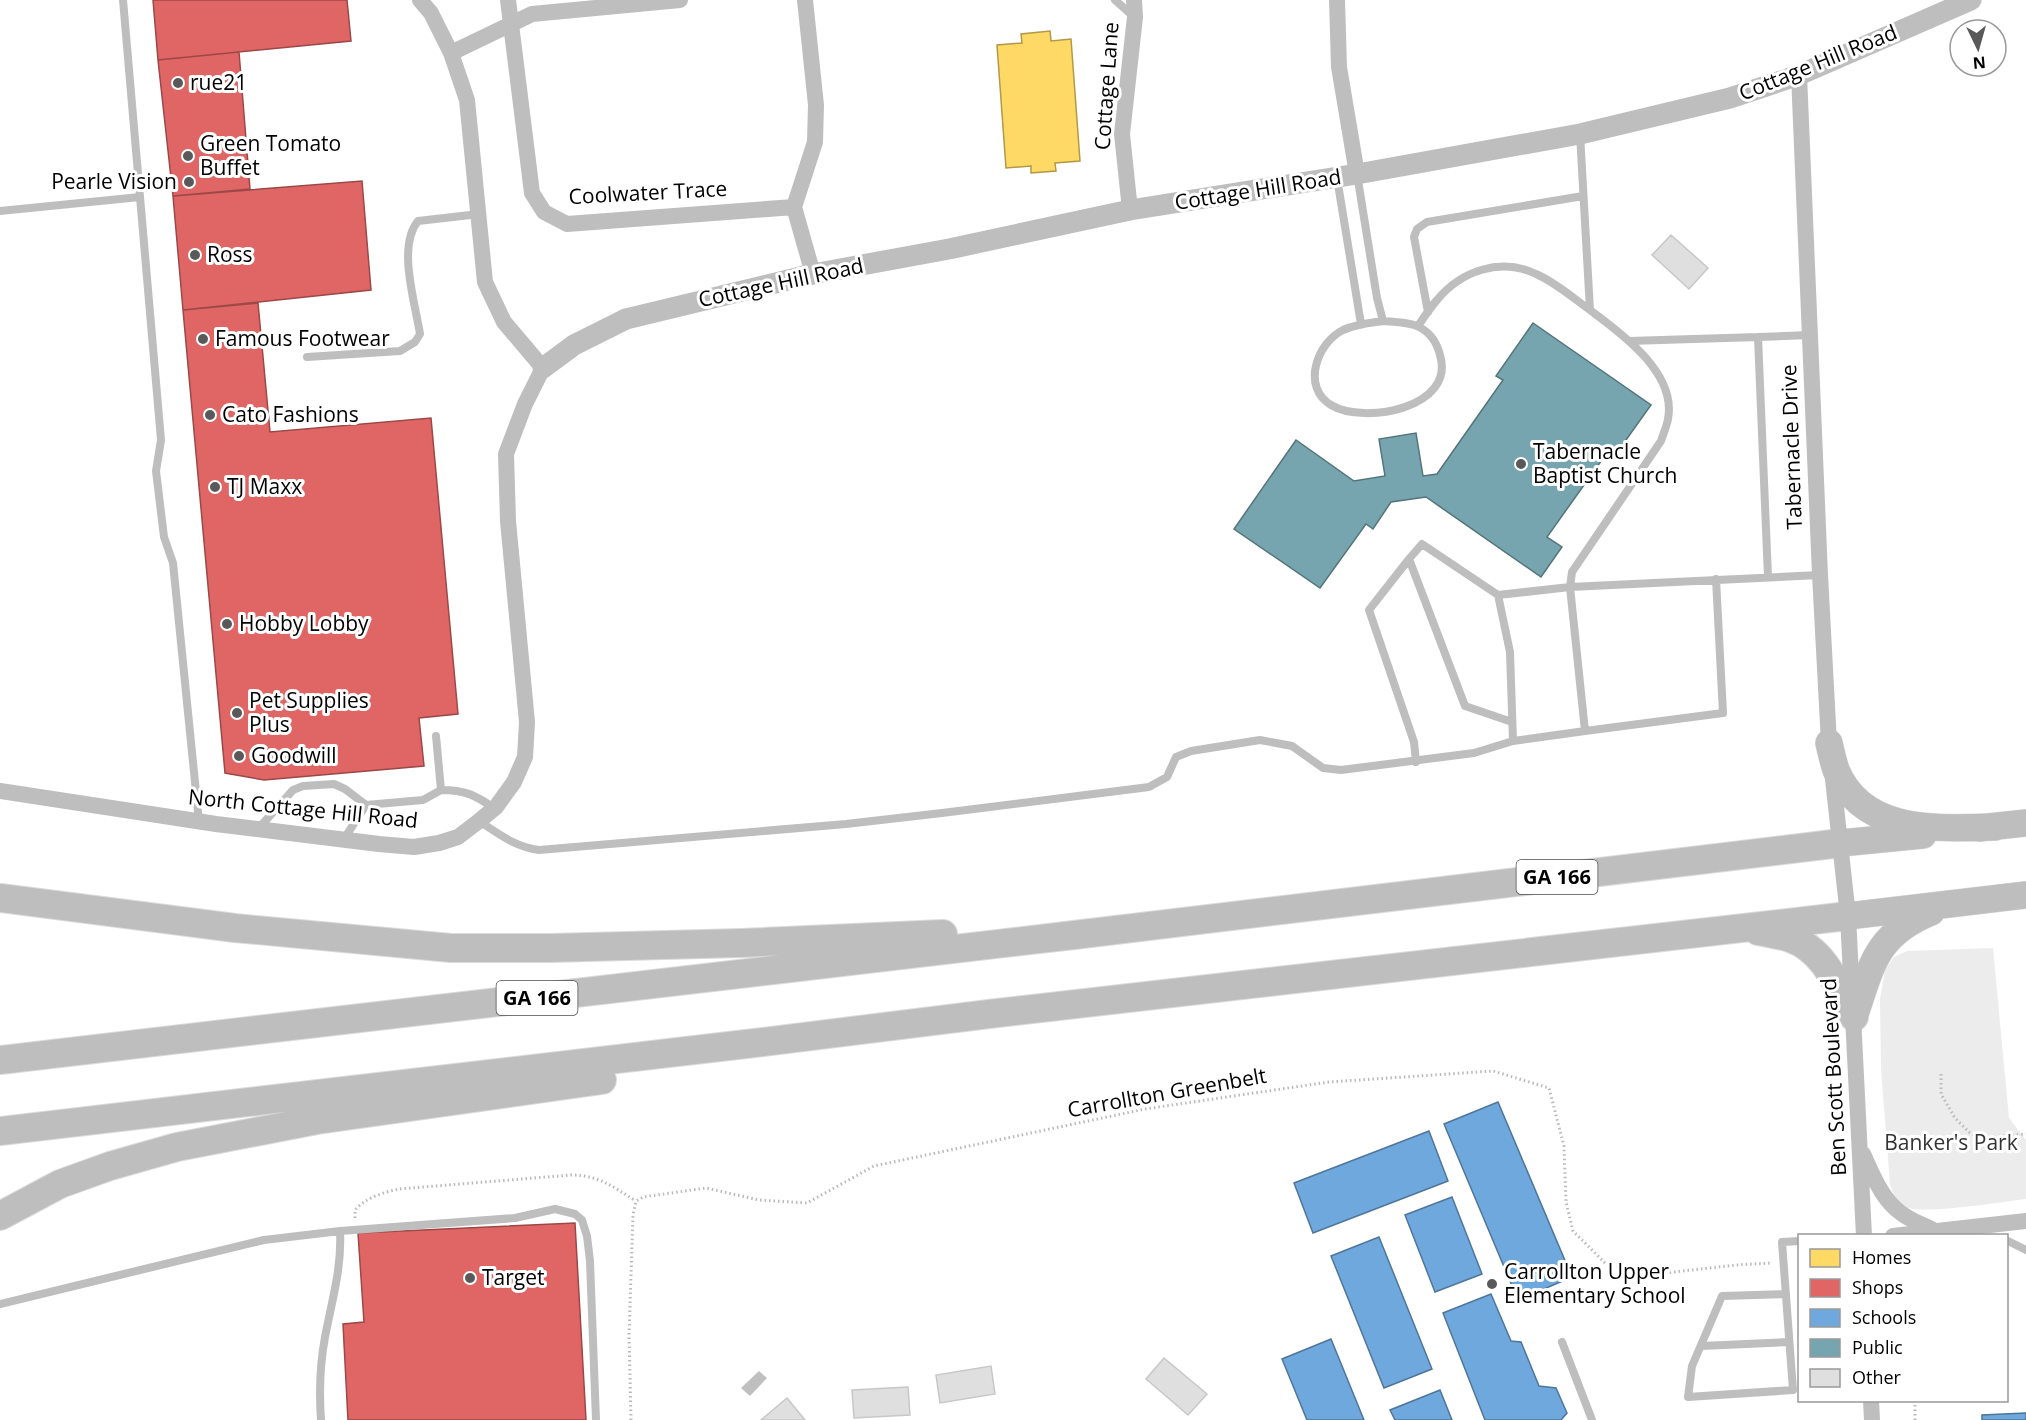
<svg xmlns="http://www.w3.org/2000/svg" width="2026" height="1420" viewBox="0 0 2026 1420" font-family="'Open Sans',sans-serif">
<rect width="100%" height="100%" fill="#fff"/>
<path fill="#ececec" d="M 1993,948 L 2009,1118 L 2026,1140 L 2026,1199 C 2002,1202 1922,1215 1905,1207 C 1896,1202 1893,1194 1890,1184 L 1881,1069 L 1880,999 L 1885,970 L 1894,957 L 1907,951 Z"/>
<path fill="#bfbfbf" d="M 759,1371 L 767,1378 L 750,1396 L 741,1388 Z"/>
<path fill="#ffd966" stroke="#b29847" stroke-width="1.5" d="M 1050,31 L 1051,41 L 1071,39 L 1080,161 L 1055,163 L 1056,171 L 1031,173 L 1031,166 L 1006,168 L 997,45 L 1022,43 L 1021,34 Z"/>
<path fill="#e06666" stroke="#9d4747" stroke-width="1.5" d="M 153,0 L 347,0 L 351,41 L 158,60 Z
M 239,52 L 250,189 L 173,196 L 158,60 Z
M 362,181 L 371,290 L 183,310 L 173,196 Z
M 258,303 L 270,432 L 431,418 L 458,714 L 419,718 L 424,766 L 264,780 L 225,773 L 183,310 Z
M 575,1223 L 586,1420 L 348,1420 L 343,1324 L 364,1322 L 358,1233 Z"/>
<path fill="#6fa8dc" stroke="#4e769a" stroke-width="1.5" d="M 1498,1102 L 1572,1277 L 1518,1300 L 1444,1124 Z
M 1429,1131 L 1448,1181 L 1313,1233 L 1294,1183 Z
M 1452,1197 L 1482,1274 L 1435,1292 L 1405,1215 Z
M 1379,1237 L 1432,1369 L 1384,1388 L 1331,1256 Z
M 1491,1294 L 1511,1341 L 1521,1342 L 1539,1386 L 1556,1388 L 1567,1413 L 1561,1420 L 1485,1420 L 1443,1313 Z
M 1331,1339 L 1364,1420 L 1307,1420 L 1282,1359 Z
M 1440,1390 L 1452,1420 L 1395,1420 L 1390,1410 Z
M 2026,1413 L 2026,1420 L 1982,1420 L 1982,1415 Z"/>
<path fill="#76a5af" stroke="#53747a" stroke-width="1.5" d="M 1533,323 L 1651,405 L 1616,454 L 1609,450 L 1547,537 L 1562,547 L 1541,577 L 1426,497 L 1391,502 L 1373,529 L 1366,524 L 1320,588 L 1234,529 L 1296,440 L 1354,481 L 1385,476 L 1379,439 L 1416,433 L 1423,476 L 1437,474 L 1503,380 L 1496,376 Z"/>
<path fill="#dfdfdf" stroke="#c7c7c7" stroke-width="1.5" d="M 1671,235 L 1708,268 L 1689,289 L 1652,255 Z
M 1164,1358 L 1207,1394 L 1188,1415 L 1146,1379 Z
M 991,1366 L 995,1394 L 940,1403 L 936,1375 Z
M 908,1387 L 910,1415 L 854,1418 L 852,1390 Z
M 787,1398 L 805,1420 L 761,1420 Z"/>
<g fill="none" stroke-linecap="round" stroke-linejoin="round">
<g stroke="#dbdbdb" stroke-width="28">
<path id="primary" d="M 1829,743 C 1831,752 1833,761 1836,770 C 1863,835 1938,828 1995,827
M 1979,828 L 2026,823
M 1841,843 L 1923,835
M 1848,916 L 2026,895
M 1854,1017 C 1872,965 1875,935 1931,912"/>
</g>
<g stroke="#dbdbdb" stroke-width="30">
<path id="trunk" d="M 0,898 L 235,928 L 451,948 L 550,948 L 741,943 L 943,934
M 1758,931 C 1769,933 1780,935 1790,938 C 1825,950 1838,987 1854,1017
M 0,1060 L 1074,935 L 1841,843
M 0,1131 L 746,1044 L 989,1014 L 1848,916
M 0,1216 L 60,1184 L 110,1166 L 177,1147 L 317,1120 L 602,1080"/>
</g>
<path stroke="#b9b9b9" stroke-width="3" stroke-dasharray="1.5 3" stroke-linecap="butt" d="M 1941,1074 L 1941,1094 L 1955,1118 L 1969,1132 L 1980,1138 L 2026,1134
M 355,1218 L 355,1210 C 365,1198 384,1192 399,1189 L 571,1175 C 599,1175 613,1187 636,1201
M 631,1420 L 629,1335 L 633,1215 L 636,1201 L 643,1197 L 706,1188 L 759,1200 L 807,1203 L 874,1166 L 1145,1109 L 1329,1082 L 1493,1071 L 1549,1088 L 1564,1146 L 1566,1202 L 1573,1231 L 1606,1264 L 1657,1274 L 1736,1265 L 1771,1263
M 1915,1420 L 1915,1400"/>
<path stroke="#bebebe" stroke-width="8" d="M 123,0 L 161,440 L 156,471 L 164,537 L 173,563 L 199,822
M 1115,0 L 1133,16
M 1580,134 L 1590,310 C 1621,333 1677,373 1668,419 C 1667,426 1663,434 1661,441 L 1572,572 L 1570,587 L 1585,731 L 1723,713 L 1716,579
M 1357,174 L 1377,298 L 1383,321
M 1337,178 L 1361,324
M 0,211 L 140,197
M 1428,312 L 1414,237 L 1417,229 L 1427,222 L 1583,196
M 1383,321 C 1394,322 1410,322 1419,327 C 1431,333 1437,343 1440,355 C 1456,408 1364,425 1331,405 C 1301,387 1317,343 1343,330 C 1356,324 1370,323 1383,321 Z
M 1418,326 C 1424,317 1430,308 1437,300 C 1461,271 1500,257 1536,274 C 1555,282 1573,298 1590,310
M 1758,337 L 1810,335
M 1629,341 L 1758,337 L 1768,577
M 307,357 L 400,351 L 415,342 L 420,334 C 415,302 397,246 418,221 L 479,214
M 1409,559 L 1422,544 L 1498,595 L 1570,587 L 1820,575
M 436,736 L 441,790 C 465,790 475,795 494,808
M 1513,741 L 1585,731
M 1416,762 L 1414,742 L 1369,610 L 1409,559 L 1465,706 L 1512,722
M 479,821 C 499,834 515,847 539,850 L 846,824 L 942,813 L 1149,787 L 1167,777 L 1176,757 L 1191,751 L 1260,740 L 1292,746 L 1323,768 L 1341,770 L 1474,753 L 1513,741 L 1510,652 L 1498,595
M 258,829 L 293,790 L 303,786 L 334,784 L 345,789 L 366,805
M 344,839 L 366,805 L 423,800 L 441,790
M 340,1231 L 515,1218 L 555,1209 L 575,1214 L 582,1220 L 587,1236 L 590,1261 L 596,1420
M 2006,1240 L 2026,1250
M 1786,1294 L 1722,1296 L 1692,1366 L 1688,1397 L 1793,1390 L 1782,1242 L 1800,1241
M 0,1304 L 264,1240 L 340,1231 C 342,1268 332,1300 325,1337 C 320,1364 319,1392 321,1420
M 1562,1342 L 1592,1420
M 1701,1346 L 1789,1342"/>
<path stroke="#bebebe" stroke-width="16" d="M 508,0 L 532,193 L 544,212 L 567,224 L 794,207
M 805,0 L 816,105 L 815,142 L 794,207 L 813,274
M 1337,0 L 1339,67 L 1357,174
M 451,53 L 532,14 L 680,0
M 1799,75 L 1820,575 L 1829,743 L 1848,916 L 1864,1236
M 1130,210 L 1122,134 L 1135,17 L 1134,0
M 0,791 L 216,824 L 379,844 L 414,847 L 439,843 L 458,837 L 479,821 L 496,807 L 514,782 L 525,757 L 527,722 L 508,521 L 506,454 L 525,404 L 543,368 L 504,322 L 485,282 L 467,100 L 451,53 L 431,13 L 420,0
M 1863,1154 C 1873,1175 1882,1200 1901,1213 C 1911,1221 1924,1225 1935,1231
M 1893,1236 L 2026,1221
M 1871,1400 L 1872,1420"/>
<path stroke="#bebebe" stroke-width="21" d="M 543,368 L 574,345 L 626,319 L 813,274 L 949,249 L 1130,210 L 1357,174 L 1580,134 L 1730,98 L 1799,75 L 1971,0"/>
<use href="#primary" stroke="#bebebe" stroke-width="27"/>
<use href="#trunk" stroke="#bebebe" stroke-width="28"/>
</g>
<g fill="#595959" stroke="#fff" stroke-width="2">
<circle cx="178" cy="83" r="6"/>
<circle cx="188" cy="156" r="6"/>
<circle cx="189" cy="182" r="6"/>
<circle cx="195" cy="255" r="6"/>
<circle cx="203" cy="339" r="6"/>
<circle cx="210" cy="415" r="6"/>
<circle cx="1521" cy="464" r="6"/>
<circle cx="215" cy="487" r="6"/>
<circle cx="227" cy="624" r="6"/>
<circle cx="237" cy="713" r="6"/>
<circle cx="239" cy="756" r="6"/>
<circle cx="470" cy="1278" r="6"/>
<circle cx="1492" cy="1284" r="6"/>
</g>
<g text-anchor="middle" stroke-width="6" stroke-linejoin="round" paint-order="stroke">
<g fill="#fff" stroke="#4c4c4c" stroke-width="1.5">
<rect x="1516.5" y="860" width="81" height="34" rx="4.5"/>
<rect x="496.5" y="981" width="81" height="34" rx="4.5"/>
</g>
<g font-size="20" font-weight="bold" fill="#000">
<text x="1557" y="884">GA 166</text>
<text x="537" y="1005">GA 166</text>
</g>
<g font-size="21" fill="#000" stroke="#fff">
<text transform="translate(1818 63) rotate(-22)" y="7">Cottage Hill Road</text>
<text transform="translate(1107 86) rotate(-86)" y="7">Cottage Lane</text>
<text transform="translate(1258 190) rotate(-9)" y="7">Cottage Hill Road</text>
<text transform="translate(648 193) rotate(-3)" y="7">Coolwater Trace</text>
<text transform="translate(781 283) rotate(-12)" y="7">Cottage Hill Road</text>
<text transform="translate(1792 447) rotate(-92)" y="7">Tabernacle Drive</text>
<text transform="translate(303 809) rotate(6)" y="7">North Cottage Hill Road</text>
<text transform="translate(1834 1077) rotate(-93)" y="7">Ben Scott Boulevard</text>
<text transform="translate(1167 1093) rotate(-10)" y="7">Carrollton Greenbelt</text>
</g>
<g font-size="21" fill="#000" stroke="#fff" text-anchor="start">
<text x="190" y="90">rue21</text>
<text x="200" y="151">Green Tomato<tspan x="200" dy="24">Buffet</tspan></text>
<text x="177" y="189" text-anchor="end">Pearle Vision</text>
<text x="207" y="262">Ross</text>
<text x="215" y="346">Famous Footwear</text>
<text x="222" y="422">Cato Fashions</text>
<text x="1533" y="459">Tabernacle<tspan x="1533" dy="24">Baptist Church</tspan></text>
<text x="227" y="494">TJ Maxx</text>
<text x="239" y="631">Hobby Lobby</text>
<text x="249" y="708">Pet Supplies<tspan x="249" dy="24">Plus</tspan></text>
<text x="251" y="763">Goodwill</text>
<text x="1504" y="1279">Carrollton Upper<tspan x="1504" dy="24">Elementary School</tspan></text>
<text x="482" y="1285">Target</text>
</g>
<g font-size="21" fill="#333" stroke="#fff">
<text x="1951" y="1150">Banker's Park</text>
</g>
</g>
<rect x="1798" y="1234" width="210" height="168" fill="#ffffff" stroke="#999999" stroke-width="1.5"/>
<rect x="1810" y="1249" width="30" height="18" fill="#ffd966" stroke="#999999" stroke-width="1.5"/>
<text x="1852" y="1264" font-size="18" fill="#000000">Homes</text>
<rect x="1810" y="1279" width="30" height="18" fill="#e06666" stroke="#999999" stroke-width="1.5"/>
<text x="1852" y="1294" font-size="18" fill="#000000">Shops</text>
<rect x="1810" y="1309" width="30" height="18" fill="#6fa8dc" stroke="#999999" stroke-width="1.5"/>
<text x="1852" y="1324" font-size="18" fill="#000000">Schools</text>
<rect x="1810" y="1339" width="30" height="18" fill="#76a5af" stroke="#999999" stroke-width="1.5"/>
<text x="1852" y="1354" font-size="18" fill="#000000">Public</text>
<rect x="1810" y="1369" width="30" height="18" fill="#dfdfdf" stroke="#999999" stroke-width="1.5"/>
<text x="1852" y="1384" font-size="18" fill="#000000">Other</text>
<g transform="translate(1978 48) rotate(175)"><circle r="28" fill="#ffffff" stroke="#999999" stroke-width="1.5"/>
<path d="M0-4.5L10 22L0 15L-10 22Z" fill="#595959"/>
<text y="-9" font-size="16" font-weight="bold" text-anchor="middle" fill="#000000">N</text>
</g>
</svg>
